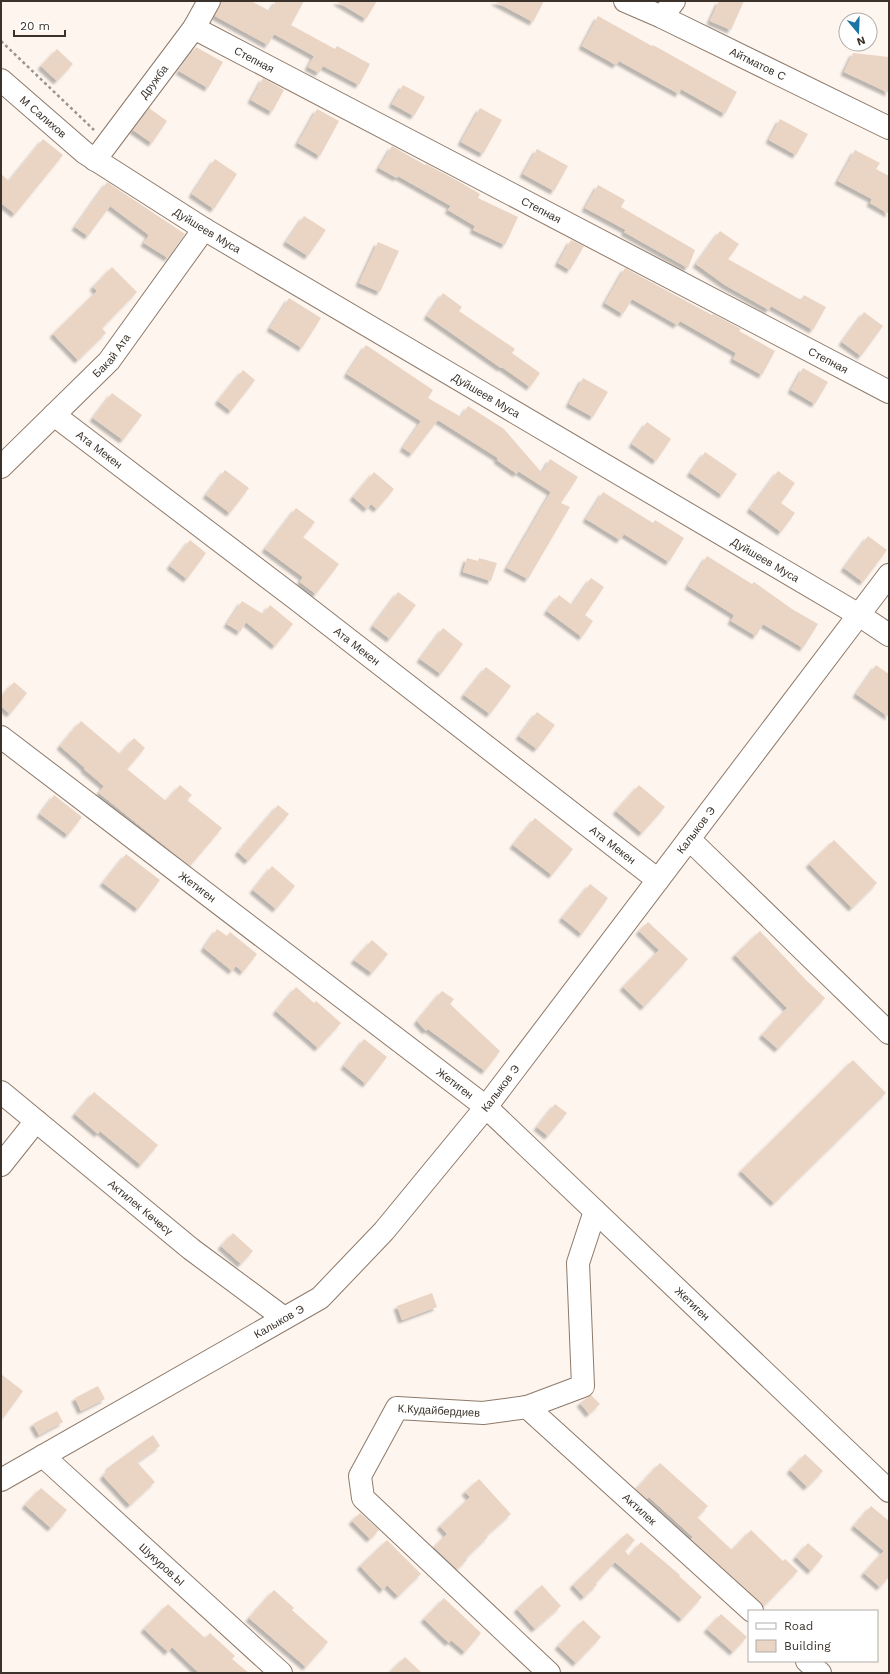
<svg xmlns="http://www.w3.org/2000/svg" width="890" height="1674" viewBox="0 0 890 1674" font-family="'Work Sans',sans-serif">
<defs>
<filter id="shadow"><feDropShadow dx="-3.5" dy="3.5" stdDeviation="1" flood-color="#0004"/></filter>
</defs>
<rect width="100%" height="100%" fill="#fef5ee"/>
<path fill="#ead5c4" filter="url(#shadow)" d="M 221,1 L 251,1 L 270,11 L 276,1 L 304,1 L 291,25 L 335,49 L 337,46 L 370,64 L 359,85 L 323,66 L 319,73 L 308,67 L 314,56 L 274,34 L 268,45 L 215,16 Z
M 336,1 L 377,1 L 366,19 Z
M 494,1 L 544,1 L 533,22 Z
M 719,1 L 744,1 L 731,30 L 710,21 Z
M 598,16 L 652,46 L 653,45 L 737,92 L 725,114 L 681,89 L 679,94 L 619,61 L 616,65 L 582,46 Z
M 196,47 L 223,62 L 208,88 L 179,71 Z
M 57,49 L 73,64 L 57,81 L 41,66 Z
M 853,53 L 889,57 L 889,93 L 844,72 Z
M 263,78 L 284,90 L 272,112 L 251,100 Z
M 403,85 L 425,97 L 414,116 L 392,104 Z
M 149,108 L 167,121 L 152,143 L 133,130 Z
M 480,108 L 502,120 L 483,154 L 461,142 Z
M 317,109 L 339,121 L 320,156 L 298,143 Z
M 780,119 L 808,134 L 796,155 L 769,140 Z
M 43,139 L 63,155 L 15,214 L 1,203 L 1,174 L 9,181 Z
M 392,146 L 425,165 L 426,164 L 458,181 L 480,194 L 478,198 L 518,217 L 505,245 L 473,230 L 475,226 L 448,210 L 451,206 L 398,176 L 397,178 L 379,168 Z
M 537,149 L 568,166 L 554,191 L 523,174 Z
M 855,150 L 880,163 L 876,169 L 889,176 L 889,214 L 870,203 L 872,199 L 838,181 Z
M 215,159 L 237,174 L 214,209 L 192,194 Z
M 107,182 L 185,234 L 168,258 L 144,243 L 149,235 L 110,206 L 88,236 L 75,227 Z
M 598,185 L 625,200 L 621,207 L 695,250 L 688,268 L 624,232 L 626,230 L 585,208 Z
M 304,216 L 326,230 L 308,256 L 286,242 Z
M 720,231 L 739,244 L 728,259 L 801,300 L 804,295 L 826,307 L 813,330 L 771,306 L 769,310 L 725,285 L 696,264 Z
M 571,240 L 584,246 L 570,270 L 558,263 Z
M 378,242 L 399,251 L 380,292 L 359,283 Z
M 112,267 L 137,292 L 102,328 L 106,333 L 78,360 L 53,334 L 97,291 L 93,287 Z
M 625,268 L 712,315 L 713,314 L 741,329 L 739,331 L 775,351 L 762,375 L 733,359 L 736,353 L 680,321 L 677,325 L 632,299 L 623,314 L 605,303 Z
M 443,293 L 462,307 L 459,311 L 515,349 L 512,353 L 540,373 L 530,387 L 502,367 L 501,368 L 427,316 Z
M 289,298 L 321,318 L 302,348 L 270,328 Z
M 864,312 L 883,326 L 861,356 L 842,342 Z
M 366,345 L 433,390 L 428,398 L 461,417 L 468,406 L 504,429 L 542,473 L 550,459 L 578,477 L 561,503 L 570,507 L 528,579 L 507,568 L 551,492 L 518,471 L 517,474 L 497,460 L 498,458 L 438,420 L 412,454 L 403,448 L 421,421 L 347,374 Z
M 803,368 L 828,382 L 815,404 L 791,390 Z
M 243,370 L 255,380 L 231,411 L 218,401 Z
M 583,378 L 608,392 L 593,417 L 569,404 Z
M 112,393 L 142,415 L 123,440 L 93,418 Z
M 647,422 L 671,439 L 656,461 L 632,444 Z
M 705,452 L 737,474 L 722,495 L 690,473 Z
M 225,470 L 249,488 L 230,513 L 206,495 Z
M 778,471 L 795,483 L 781,503 L 795,513 L 781,532 L 750,509 Z
M 374,472 L 394,489 L 377,509 L 371,504 L 367,509 L 353,497 Z
M 603,492 L 653,523 L 655,520 L 684,538 L 669,562 L 624,534 L 620,540 L 586,519 Z
M 296,508 L 315,522 L 303,537 L 339,564 L 316,594 L 300,582 L 303,577 L 265,549 Z
M 868,536 L 887,550 L 863,582 L 844,568 Z
M 190,540 L 206,553 L 187,579 L 170,566 Z
M 707,556 L 752,584 L 754,582 L 792,609 L 818,624 L 803,648 L 763,624 L 756,636 L 731,621 L 734,615 L 688,586 Z
M 467,558 L 478,561 L 479,558 L 497,563 L 491,581 L 463,572 Z
M 591,578 L 604,587 L 585,615 L 593,621 L 582,637 L 547,611 L 559,595 L 572,605 Z
M 398,592 L 416,605 L 390,639 L 373,626 Z
M 242,601 L 263,614 L 270,605 L 293,624 L 275,646 L 246,622 L 240,632 L 227,624 Z
M 443,628 L 463,644 L 441,674 L 420,659 Z
M 876,665 L 889,674 L 889,717 L 856,694 Z
M 486,667 L 511,686 L 490,714 L 464,695 Z
M 14,682 L 27,693 L 10,714 L 1,706 L 1,697 Z
M 537,712 L 555,725 L 537,749 L 519,736 Z
M 81,721 L 120,754 L 134,738 L 145,748 L 127,769 L 166,801 L 180,785 L 192,795 L 187,800 L 222,828 L 190,866 L 99,793 L 104,786 L 84,769 L 85,768 L 60,746 Z
M 639,785 L 665,807 L 642,833 L 616,811 Z
M 54,795 L 82,817 L 68,835 L 40,814 Z
M 278,805 L 289,814 L 248,861 L 238,852 Z
M 535,818 L 573,849 L 552,875 L 513,845 Z
M 834,840 L 877,883 L 852,908 L 809,864 Z
M 126,854 L 160,880 L 138,909 L 103,883 Z
M 272,866 L 295,886 L 276,909 L 253,890 Z
M 590,884 L 608,898 L 582,934 L 562,918 Z
M 648,922 L 688,959 L 644,1007 L 623,987 L 659,950 L 639,931 Z
M 217,929 L 227,936 L 230,932 L 257,954 L 243,972 L 236,966 L 232,971 L 204,948 Z
M 760,931 L 805,979 L 825,998 L 778,1049 L 762,1035 L 787,1008 L 735,955 Z
M 372,940 L 388,954 L 372,973 L 354,960 Z
M 296,987 L 314,1003 L 316,1001 L 341,1023 L 318,1048 L 276,1011 Z
M 442,991 L 454,999 L 450,1004 L 500,1051 L 485,1071 L 428,1029 L 426,1031 L 417,1021 Z
M 364,1039 L 387,1057 L 366,1084 L 344,1066 Z
M 853,1060 L 886,1093 L 774,1203 L 741,1171 Z
M 94,1092 L 158,1145 L 141,1165 L 100,1131 L 98,1134 L 75,1114 Z
M 555,1104 L 567,1113 L 548,1136 L 537,1127 Z
M 233,1233 L 253,1251 L 241,1264 L 221,1246 Z
M 432,1293 L 437,1307 L 402,1320 L 397,1306 Z
M 1,1374 L 23,1391 L 1,1421 Z
M 98,1386 L 105,1399 L 81,1411 L 75,1398 Z
M 591,1395 L 600,1404 L 589,1414 L 580,1403 Z
M 57,1411 L 63,1422 L 39,1435 L 33,1424 Z
M 153,1435 L 160,1446 L 137,1462 L 155,1482 L 130,1505 L 103,1476 L 110,1468 L 109,1467 Z
M 805,1454 L 823,1471 L 807,1487 L 790,1470 Z
M 660,1463 L 708,1506 L 697,1517 L 732,1550 L 751,1530 L 783,1561 L 785,1559 L 798,1571 L 764,1606 L 691,1539 L 693,1537 L 649,1497 L 647,1499 L 636,1489 Z
M 479,1479 L 511,1514 L 486,1536 L 488,1537 L 466,1558 L 467,1560 L 457,1569 L 434,1547 L 447,1534 L 440,1526 L 470,1497 L 465,1492 Z
M 41,1488 L 67,1510 L 51,1528 L 25,1505 Z
M 871,1506 L 889,1521 L 889,1577 L 880,1587 L 864,1573 L 884,1551 L 854,1526 Z
M 360,1513 L 379,1530 L 370,1539 L 352,1521 Z
M 627,1533 L 635,1540 L 625,1551 L 629,1556 L 641,1542 L 680,1575 L 679,1576 L 702,1597 L 682,1619 L 615,1562 L 596,1583 L 597,1585 L 584,1597 L 573,1585 Z
M 387,1540 L 421,1574 L 398,1596 L 387,1585 L 383,1590 L 360,1566 Z
M 808,1543 L 823,1556 L 811,1571 L 796,1557 Z
M 542,1585 L 561,1606 L 535,1629 L 517,1609 Z
M 274,1590 L 294,1608 L 292,1610 L 328,1642 L 306,1667 L 249,1618 Z
M 444,1598 L 481,1633 L 465,1652 L 451,1640 L 449,1643 L 424,1619 Z
M 168,1604 L 205,1638 L 210,1633 L 235,1656 L 232,1659 L 249,1673 L 199,1673 L 172,1647 L 168,1652 L 144,1629 Z
M 721,1614 L 747,1637 L 733,1652 L 707,1629 Z
M 583,1620 L 601,1637 L 576,1663 L 558,1646 Z
M 405,1657 L 422,1673 L 389,1673 Z"/>
<g fill="none" stroke-linecap="round" stroke-linejoin="round">
<g stroke="#8d7a6b" stroke-width="24">
<g id="minor">
<path id="s1" d="M 625,1 L 662,17 L 889,128"/>
<path d="M 662,17 L 674,1"/>
<path id="s2" d="M 194,28 L 889,392"/>
<path id="s3" d="M 1,80 L 85,153 L 204,229 L 859,615 L 889,635"/>
<path id="s4" d="M 95,160 L 194,28 L 209,1"/>
<path id="s5" d="M 54,415 L 295,598 L 658,880"/>
<path id="s6" d="M 1,467 L 109,361 L 204,229"/>
<path id="s7" d="M 1,737 L 486,1107 L 889,1491"/>
<path d="M 689,839 L 889,1033"/>
<path id="s8" d="M 1,1092 L 191,1249 L 284,1318"/>
<path d="M 1,1165 L 36,1121"/>
<path id="s9" d="M 527,1407 L 752,1611"/>
<path id="s10" d="M 43,1456 L 281,1673"/>
<path id="s11" d="M 1,1480 L 320,1298 L 384,1231 L 486,1107 L 889,575"/>
<path d="M 807,1661 L 820,1673"/>
<path id="s12" d="M 549,1673 L 363,1498 L 360,1476 L 397,1408 L 483,1413 L 527,1407 L 583,1386 L 578,1263 L 595,1211"/>
</g>
</g>
<path stroke="#9c938c" stroke-width="2.5" stroke-dasharray="3 3" stroke-linecap="butt" d="M 1,41 L 94,130"/>
<use href="#minor" stroke="#fff" stroke-width="22"/>
</g>
<g text-anchor="middle" stroke-width="3.5" stroke-linejoin="round" paint-order="stroke">
<g font-size="11" fill="#3a322b" stroke="#fff">
<text dy="4" stroke="none"><textPath href="#s2" startOffset="68">Степная</textPath></text>
<text dy="4" stroke="none"><textPath href="#s1" startOffset="147">Айтматов С</textPath></text>
<text dy="4" stroke="none"><textPath href="#s4" startOffset="98">Дружба</textPath></text>
<text dy="4" stroke="none"><textPath href="#s3" startOffset="56">М Салихов</textPath></text>
<text dy="4" stroke="none"><textPath href="#s2" startOffset="392">Степная</textPath></text>
<text dy="4" stroke="none"><textPath href="#s3" startOffset="256">Дуйшеев Муса</textPath></text>
<text dy="4" stroke="none"><textPath href="#s6" startOffset="157">Бакай Ата</textPath></text>
<text dy="4" stroke="none"><textPath href="#s2" startOffset="716">Степная</textPath></text>
<text dy="4" stroke="none"><textPath href="#s3" startOffset="580">Дуйшеев Муса</textPath></text>
<text dy="4" stroke="none"><textPath href="#s5" startOffset="57">Ата Мекен</textPath></text>
<text dy="4" stroke="none"><textPath href="#s3" startOffset="904">Дуйшеев Муса</textPath></text>
<text dy="4" stroke="none"><textPath href="#s5" startOffset="381">Ата Мекен</textPath></text>
<text dy="4" stroke="none"><textPath href="#s11" startOffset="968">Калыков Э</textPath></text>
<text dy="4" stroke="none"><textPath href="#s5" startOffset="705">Ата Мекен</textPath></text>
<text dy="4" stroke="none"><textPath href="#s7" startOffset="247">Жетиген</textPath></text>
<text dy="4" stroke="none"><textPath href="#s7" startOffset="571">Жетиген</textPath></text>
<text dy="4" stroke="none"><textPath href="#s11" startOffset="644">Калыков Э</textPath></text>
<text dy="4" stroke="none"><textPath href="#s8" startOffset="181">Актилек Көчөсү</textPath></text>
<text dy="4" stroke="none"><textPath href="#s7" startOffset="895">Жетиген</textPath></text>
<text dy="4" stroke="none"><textPath href="#s11" startOffset="320">Калыков Э</textPath></text>
<text dy="4" stroke="none"><textPath href="#s12" startOffset="397">К.Кудайбердиев</textPath></text>
<text dy="4" stroke="none"><textPath href="#s9" startOffset="152">Актилек</textPath></text>
<text dy="4" stroke="none"><textPath href="#s10" startOffset="161">Шукуров.Ы</textPath></text>
</g>
</g>
<rect width="890" height="1674" fill="none" stroke="#3a322b" stroke-width="4"/>
<rect x="748" y="1610" width="130" height="52" fill="#ffffff" stroke="#b0adaa"/>
<rect x="756" y="1623" width="20" height="6" fill="#ffffff" stroke="#b0adaa"/>
<text x="784" y="1630" font-size="12" fill="#3a322b">Road</text>
<rect x="756" y="1640" width="20" height="12" fill="#ead5c4" stroke="#b0adaa"/>
<text x="784" y="1650" font-size="12" fill="#3a322b">Building</text>
<g transform="translate(858 32) rotate(161)"><circle r="19" fill="#ffffff" stroke="#b0adaa"/>
<path d="M0-3L7 15L0 10L-7 15Z" fill="#1c75a4"/>
<text y="-6" font-size="11" font-weight="bold" text-anchor="middle" fill="#3a322b">N</text>
</g>
<path d="M14 30v6h51v-6" fill="none" stroke="#3a322b" stroke-width="2"/>
<text x="20" y="30" font-size="12" fill="#3a322b" stroke="#ffffff" stroke-width="3" paint-order="stroke">20 m</text>
</svg>
